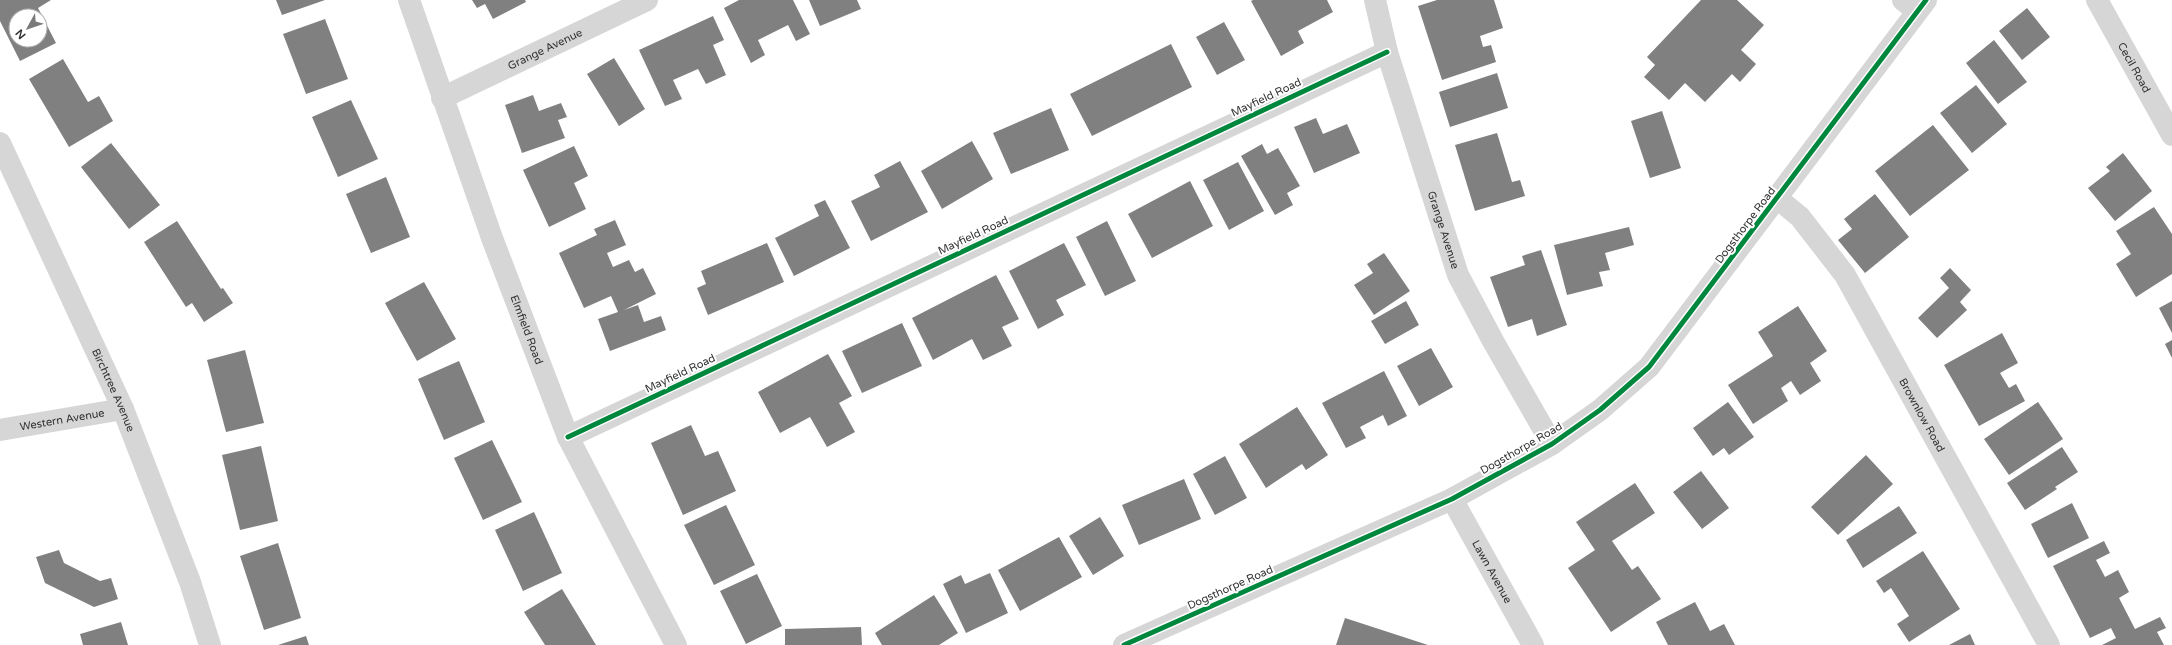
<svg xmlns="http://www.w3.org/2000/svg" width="2172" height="645" viewBox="0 0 2172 645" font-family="'Varela Round',sans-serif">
<rect width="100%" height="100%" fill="#fff"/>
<path fill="#808080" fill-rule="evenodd" d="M 0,0 L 51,0 L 38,8 L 56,43 L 20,61 L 0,21 ZM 16,16 L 40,16 L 40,40 L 16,40 Z
M 276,0 L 325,0 L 282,15 Z
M 472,0 L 525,0 L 526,2 L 493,19 L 485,4 L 477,8 Z
M 739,0 L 793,0 L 810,34 L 796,41 L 788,25 L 758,40 L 765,55 L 751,63 L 724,8 Z
M 809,0 L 857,0 L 861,9 L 820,26 Z
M 1253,0 L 1327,0 L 1333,12 L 1298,31 L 1304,43 L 1281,56 L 1251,1 Z
M 1437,0 L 1494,0 L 1503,28 L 1480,36 L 1483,47 L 1491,45 L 1496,62 L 1442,80 L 1418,6 Z
M 1701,0 L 1737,0 L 1764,25 L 1741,50 L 1756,64 L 1740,82 L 1732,74 L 1705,102 L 1685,83 L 1669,100 L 1644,77 L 1655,65 L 1647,57 Z
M 2027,8 L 2050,37 L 2022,60 L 1999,31 Z
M 713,16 L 724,40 L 713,45 L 726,75 L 706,84 L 698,69 L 673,80 L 682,99 L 665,106 L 639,50 Z
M 325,19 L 348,79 L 306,94 L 283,34 Z
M 1224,22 L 1245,60 L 1217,75 L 1196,37 Z
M 1994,40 L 2027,82 L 1998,104 L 1966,63 Z
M 1171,44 L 1192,87 L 1092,136 L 1070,94 Z
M 614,58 L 645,109 L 619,126 L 587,74 Z
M 63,59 L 88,102 L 99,96 L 113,121 L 69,147 L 29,79 Z
M 1497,73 L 1508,108 L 1450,127 L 1439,92 Z
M 1976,85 L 2007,124 L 1972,153 L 1940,113 Z
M 533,95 L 539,111 L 561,103 L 567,117 L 558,120 L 565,138 L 522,153 L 505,105 Z
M 351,100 L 378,159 L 338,177 L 312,117 Z
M 1051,108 L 1069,150 L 1011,174 L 993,133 Z
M 1662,111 L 1681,168 L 1650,178 L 1631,121 Z
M 1316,118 L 1323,134 L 1347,124 L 1360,153 L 1314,173 L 1294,127 Z
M 1933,125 L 1969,170 L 1910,216 L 1875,171 Z
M 1497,133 L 1512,182 L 1520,180 L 1525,196 L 1475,211 L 1455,145 Z
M 972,141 L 993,179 L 942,209 L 921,171 Z
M 111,143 L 160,205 L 129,229 L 81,167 Z
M 1262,144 L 1267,154 L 1278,148 L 1300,186 L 1287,193 L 1293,205 L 1275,215 L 1241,156 Z
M 574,146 L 588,176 L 574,183 L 586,209 L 549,227 L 523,170 Z
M 2123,153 L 2152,191 L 2115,221 L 2088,188 L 2110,171 L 2106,167 Z
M 900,161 L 928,212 L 871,241 L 851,201 L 880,187 L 874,175 Z
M 1238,162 L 1264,211 L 1229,230 L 1203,180 Z
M 386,177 L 410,237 L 371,253 L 346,194 Z
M 1190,181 L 1213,226 L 1152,258 L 1128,214 Z
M 1875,194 L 1909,237 L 1865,273 L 1838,240 L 1852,229 L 1844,219 Z
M 825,200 L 850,248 L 794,276 L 775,238 L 819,216 L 814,205 Z
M 2154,207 L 2172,234 L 2172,274 L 2136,297 L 2116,264 L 2131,254 L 2116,231 Z
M 615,220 L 626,245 L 607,253 L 613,267 L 629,260 L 635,272 L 643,268 L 656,294 L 624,310 L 638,305 L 644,322 L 661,316 L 666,330 L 610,351 L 598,319 L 618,312 L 611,296 L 584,308 L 559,253 L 597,235 L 594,229 Z
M 177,221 L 221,289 L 223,288 L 233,303 L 204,322 L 192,303 L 186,307 L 144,242 Z
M 1107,221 L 1136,281 L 1105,296 L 1076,237 Z
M 1629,227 L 1634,245 L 1605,253 L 1610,270 L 1599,272 L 1603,286 L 1567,295 L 1554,245 Z
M 767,243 L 784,282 L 708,315 L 697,288 L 706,284 L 701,271 Z
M 1064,243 L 1086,285 L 1056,300 L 1064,315 L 1038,329 L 1009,271 Z
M 1541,250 L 1567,325 L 1537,336 L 1532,319 L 1508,327 L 1490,277 L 1525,265 L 1522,256 Z
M 1384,253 L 1410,291 L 1374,315 L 1354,285 L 1373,273 L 1367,264 Z
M 1950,268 L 1971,290 L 1960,302 L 1967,310 L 1937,338 L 1918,318 L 1949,288 L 1940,278 Z
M 996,275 L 1019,319 L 1002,327 L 1012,346 L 983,360 L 972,339 L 933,360 L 912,318 Z
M 424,282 L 456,339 L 417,361 L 385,303 Z
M 1406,301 L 1419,325 L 1385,344 L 1371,321 Z
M 2172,301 L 2172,333 L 2159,308 Z
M 1798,306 L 1827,351 L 1810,363 L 1821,381 L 1800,395 L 1791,381 L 1781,388 L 1788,401 L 1753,424 L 1728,385 L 1773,356 L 1758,332 Z
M 902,323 L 922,366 L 862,393 L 842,351 Z
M 2002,333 L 2018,363 L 2000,373 L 2009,388 L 2016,384 L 2025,401 L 1979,426 L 1944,365 Z
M 2172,340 L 2172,358 L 2165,344 Z
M 1431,348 L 1453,387 L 1419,406 L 1397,366 Z
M 245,350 L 264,423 L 226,432 L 207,360 Z
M 828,354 L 852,396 L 839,403 L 855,432 L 827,447 L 810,417 L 780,433 L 758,392 Z
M 459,361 L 485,422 L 444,440 L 418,379 Z
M 1384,371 L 1407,416 L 1388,426 L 1383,415 L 1360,427 L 1366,438 L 1346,448 L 1322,403 Z
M 1728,402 L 1754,437 L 1729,455 L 1724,448 L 1713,456 L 1693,428 Z
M 2038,402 L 2063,439 L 2009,475 L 1984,439 Z
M 1297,407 L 1328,455 L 1306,470 L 1302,464 L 1266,488 L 1239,444 Z
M 691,425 L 705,456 L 718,451 L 736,491 L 683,515 L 651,443 Z
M 492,440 L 522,502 L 483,520 L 454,458 Z
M 261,446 L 278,521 L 240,530 L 222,455 Z
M 2062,447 L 2078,472 L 2055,487 L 2057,489 L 2025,510 L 2007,483 Z
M 1866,455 L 1893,484 L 1838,535 L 1811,507 Z
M 1225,456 L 1247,498 L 1215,515 L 1193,474 Z
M 1701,471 L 1729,508 L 1702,529 L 1673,492 Z
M 1184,479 L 1201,519 L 1139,545 L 1122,505 Z
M 1635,483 L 1655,513 L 1612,541 L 1632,570 L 1638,566 L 1661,599 L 1611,632 L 1568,568 L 1595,550 L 1576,522 Z
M 2072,503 L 2089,538 L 2048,558 L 2031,524 Z
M 726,505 L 755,565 L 714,585 L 684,525 Z
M 1899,506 L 1917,533 L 1863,568 L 1846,540 Z
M 534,512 L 562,573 L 523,591 L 495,530 Z
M 1100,517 L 1124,556 L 1093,575 L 1069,536 Z
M 1059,537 L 1082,577 L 1020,611 L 998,570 Z
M 2104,541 L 2110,553 L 2096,560 L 2105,577 L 2118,570 L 2129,592 L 2119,598 L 2135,629 L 2160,617 L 2166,628 L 2157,632 L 2164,645 L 2102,645 L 2116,638 L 2111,628 L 2090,638 L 2053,566 Z
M 278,543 L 301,618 L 264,630 L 240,556 Z
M 59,550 L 64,563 L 100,581 L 111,578 L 118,599 L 94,607 L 45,583 L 36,557 Z
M 1923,551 L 1960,609 L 1909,642 L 1897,624 L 1909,616 L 1891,588 L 1884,593 L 1876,581 Z
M 990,573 L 1008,613 L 966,633 L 943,584 L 961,575 L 965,584 Z
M 757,574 L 782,626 L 746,644 L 720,591 Z
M 562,589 L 596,645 L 545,645 L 524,612 Z
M 934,595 L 958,633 L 939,645 L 882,645 L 875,633 Z
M 1695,602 L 1710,631 L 1724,624 L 1735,645 L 1668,645 L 1656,622 Z
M 1345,618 L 1428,645 L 1336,645 Z
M 121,622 L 128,645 L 83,645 L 80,634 Z
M 861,627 L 862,645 L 785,645 L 785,629 Z
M 1970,634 L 1975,645 L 1949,645 Z
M 306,636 L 309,645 L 278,645 Z"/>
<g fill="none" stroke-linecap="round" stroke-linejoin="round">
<g stroke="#d6d6d6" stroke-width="22">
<path id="s1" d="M 409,0 L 492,238 L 568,437 L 676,645"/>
<path id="s2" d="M 1375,0 L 1387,52 L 1458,275 L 1493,341 L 1552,444"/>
<path d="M 1903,0 L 1917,11"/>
<path id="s3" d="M 2097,0 L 2172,135"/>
<path id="s4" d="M 442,98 L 647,0"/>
<path id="s5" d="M 0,143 L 123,409 L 190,582 L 210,645"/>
<path id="s6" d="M 1777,198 L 1800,217 L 1845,275 L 2049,645"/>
<path id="s7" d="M 0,430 L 123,409"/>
<path d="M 568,437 L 1387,52"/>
<path id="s8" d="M 1452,499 L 1533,645"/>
<path d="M 1124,645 L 1452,499 L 1552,444 L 1600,410 L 1649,367 L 1926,0"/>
</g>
<g stroke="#fff" stroke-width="8">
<path id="cycleway" d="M 568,437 L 1387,52
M 1124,645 L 1452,499 L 1552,444 L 1600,410 L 1649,367 L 1926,0"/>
</g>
<use href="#cycleway" stroke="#00873e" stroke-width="5"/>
</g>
<g text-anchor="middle" stroke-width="4" stroke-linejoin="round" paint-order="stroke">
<g font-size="11" fill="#323232" stroke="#fff">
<text dy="4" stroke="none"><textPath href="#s4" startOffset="114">Grange Avenue</textPath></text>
<text dy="4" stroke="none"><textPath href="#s3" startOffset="77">Cecil Road</textPath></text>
<text transform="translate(1266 97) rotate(-25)" y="4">Mayfield Road</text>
<text transform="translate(1745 225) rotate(-53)" y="4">Dogsthorpe Road</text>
<text dy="4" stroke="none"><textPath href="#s2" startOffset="240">Grange Avenue</textPath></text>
<text transform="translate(973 235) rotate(-25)" y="4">Mayfield Road</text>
<text dy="4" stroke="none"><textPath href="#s1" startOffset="350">Elmfield Road</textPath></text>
<text transform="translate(680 373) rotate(-25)" y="4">Mayfield Road</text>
<text dy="4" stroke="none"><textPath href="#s5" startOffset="272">Birchtree Avenue</textPath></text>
<text dy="4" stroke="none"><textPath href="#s6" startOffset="263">Brownlow Road</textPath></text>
<text dy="4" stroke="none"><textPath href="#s7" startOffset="63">Western Avenue</textPath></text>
<text transform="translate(1521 448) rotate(-30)" y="4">Dogsthorpe Road</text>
<text dy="4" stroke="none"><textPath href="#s8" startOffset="83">Lawn Avenue</textPath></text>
<text transform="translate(1230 587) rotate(-24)" y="4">Dogsthorpe Road</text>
</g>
</g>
<g transform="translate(28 28) rotate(230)"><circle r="19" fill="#ffffff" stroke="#adadad"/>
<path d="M0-3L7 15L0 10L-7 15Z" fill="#7a7a7a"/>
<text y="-6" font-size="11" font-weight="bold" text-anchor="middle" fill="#323232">N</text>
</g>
</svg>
